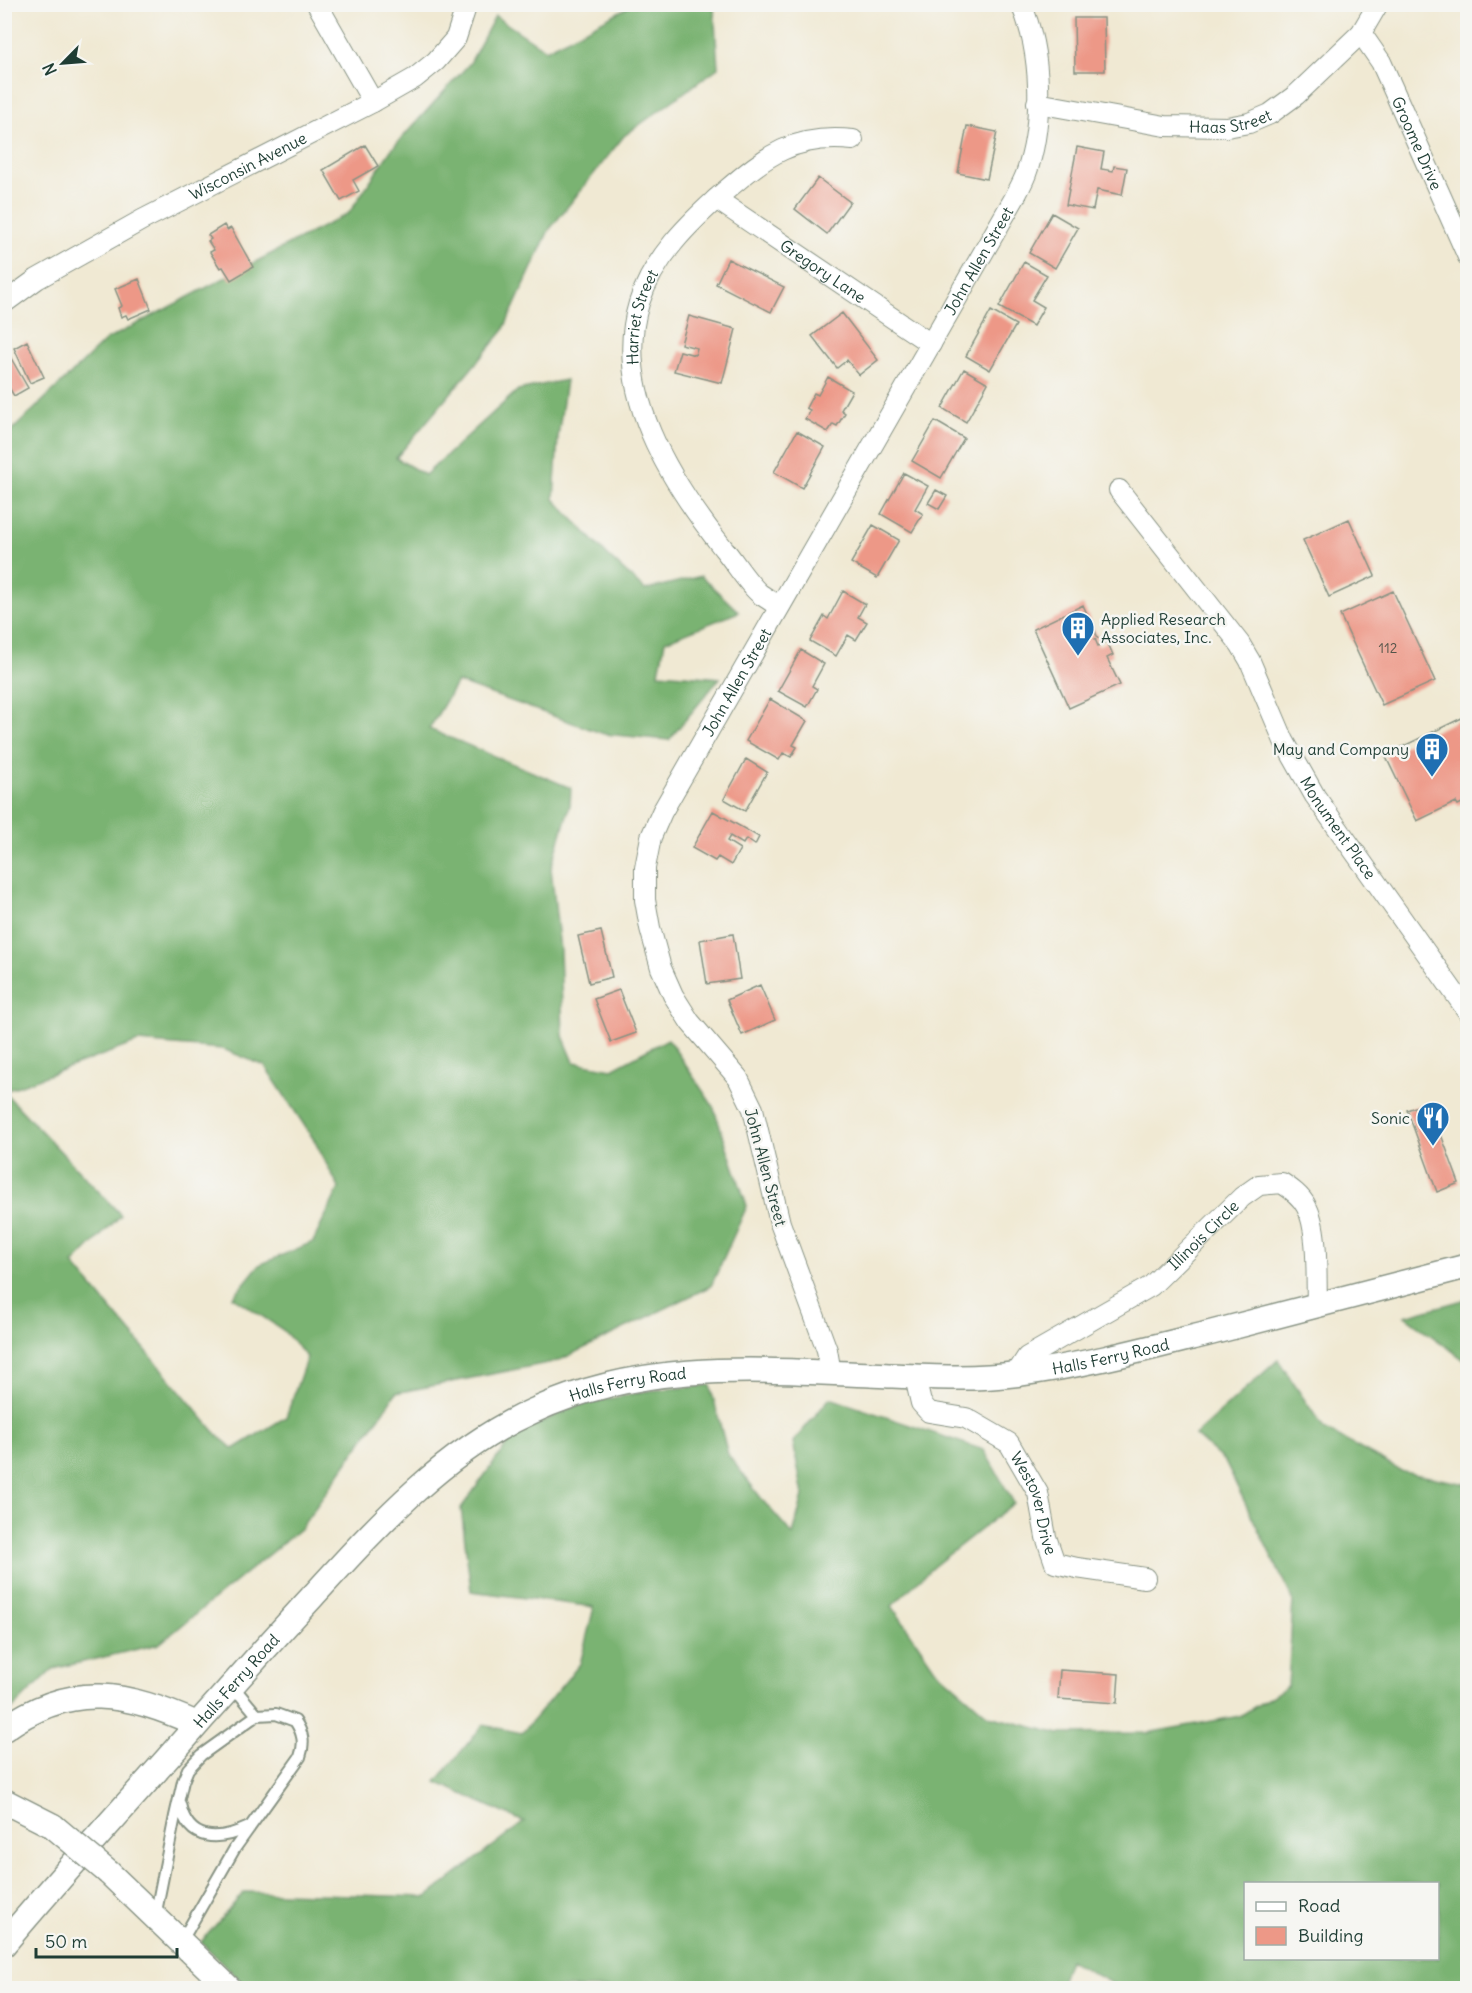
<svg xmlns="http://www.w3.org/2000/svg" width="1472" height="1993" viewBox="0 0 1472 1993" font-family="Delius,sans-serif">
<rect width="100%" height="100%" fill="#f6f6f2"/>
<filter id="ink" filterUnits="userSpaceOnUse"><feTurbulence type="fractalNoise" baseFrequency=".0167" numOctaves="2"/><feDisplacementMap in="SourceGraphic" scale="12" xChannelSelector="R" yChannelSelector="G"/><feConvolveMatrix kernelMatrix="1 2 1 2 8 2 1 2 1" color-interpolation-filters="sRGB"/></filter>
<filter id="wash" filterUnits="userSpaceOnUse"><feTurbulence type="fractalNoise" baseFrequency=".008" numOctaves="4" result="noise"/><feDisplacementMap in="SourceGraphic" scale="24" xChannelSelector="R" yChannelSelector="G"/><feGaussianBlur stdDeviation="1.35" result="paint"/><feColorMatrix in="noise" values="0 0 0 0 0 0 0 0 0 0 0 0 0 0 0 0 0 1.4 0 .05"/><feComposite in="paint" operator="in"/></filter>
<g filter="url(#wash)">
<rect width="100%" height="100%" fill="#f0e9d3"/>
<path fill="#7ab372" stroke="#4c7853" stroke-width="1.5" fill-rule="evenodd" d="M 700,4 L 714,7 L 718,68 L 624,136 L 549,230 L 503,331 L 396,458 L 425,475 L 518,390 L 566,380 L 558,437 L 554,499 L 608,556 L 645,590 L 701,576 L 739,612 L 665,641 L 659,673 L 720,678 L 669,740 L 604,734 L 457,682 L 429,729 L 571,788 L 570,805 L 551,868 L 560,950 L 563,1036 L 574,1062 L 612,1069 L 668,1039 L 713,1106 L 747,1206 L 711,1286 L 558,1361 L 396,1393 L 301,1528 L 159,1644 L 53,1669 L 5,1716 L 4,1092 L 121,1215 L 73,1264 L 219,1437 L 234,1449 L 286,1417 L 307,1357 L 283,1330 L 233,1297 L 259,1265 L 313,1242 L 339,1188 L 314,1140 L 265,1066 L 223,1049 L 138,1042 L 5,1091 L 5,437 L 106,340 L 349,213 L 391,150 L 470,63 L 495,16 L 546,50 L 632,5 Z
M 1467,1299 L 1467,1362 L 1405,1316 Z
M 1278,1360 L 1324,1429 L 1403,1472 L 1467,1484 L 1467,1988 L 1120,1988 L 1069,1960 L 1059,1988 L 248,1988 L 201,1942 L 244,1892 L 427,1897 L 524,1822 L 436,1782 L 483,1725 L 522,1733 L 580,1664 L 594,1607 L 471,1591 L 461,1508 L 513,1436 L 575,1406 L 646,1391 L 710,1385 L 728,1455 L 765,1503 L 793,1535 L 803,1495 L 793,1442 L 830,1398 L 984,1450 L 1014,1503 L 933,1567 L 892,1606 L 935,1669 L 989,1716 L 1060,1734 L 1147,1733 L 1240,1716 L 1288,1686 L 1293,1600 L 1225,1462 L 1195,1435 ZM 1246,1884 L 1438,1884 L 1438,1958 L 1246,1958 Z"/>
<g id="blocks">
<path fill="#ed9887" d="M 1074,18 L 1104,18 L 1105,71 L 1075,71 Z
M 967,126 L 997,132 L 987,179 L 958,173 Z
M 365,145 L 378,166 L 353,180 L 359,191 L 341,201 L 323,170 Z
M 1077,147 L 1104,152 L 1101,169 L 1113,171 L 1114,166 L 1127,168 L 1122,195 L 1097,190 L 1093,210 L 1066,205 Z
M 818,178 L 850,202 L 827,234 L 795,209 Z
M 1052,213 L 1078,228 L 1055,268 L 1029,253 Z
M 224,225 L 227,230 L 231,228 L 253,267 L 231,280 L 223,267 L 220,268 L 210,252 L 214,250 L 208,241 L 211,239 L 208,235 Z
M 728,259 L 784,287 L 771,312 L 716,284 Z
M 1024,262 L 1047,275 L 1032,300 L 1044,307 L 1033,326 L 999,307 Z
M 139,279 L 151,309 L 128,319 L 126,315 L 121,317 L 118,308 L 122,306 L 115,289 Z
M 991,311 L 1016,325 L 990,370 L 966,356 Z
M 842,313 L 878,360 L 859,375 L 847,360 L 837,368 L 812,336 Z
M 689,316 L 736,329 L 722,383 L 674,371 L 680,351 L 695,355 L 697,348 L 681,344 Z
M 27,341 L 44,377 L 30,383 L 14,348 Z
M 8,353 L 28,388 L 14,396 L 4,379 L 4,355 Z
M 964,369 L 988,383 L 966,422 L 942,408 Z
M 828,377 L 852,391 L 841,410 L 845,413 L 837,426 L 833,424 L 828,432 L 805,419 L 810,410 L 806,408 L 814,393 L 818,395 Z
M 935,421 L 964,438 L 941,478 L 912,461 Z
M 797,431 L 825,447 L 802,488 L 774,472 Z
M 904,473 L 928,486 L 915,509 L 923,514 L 912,532 L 881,514 Z
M 936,490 L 947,496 L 939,509 L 928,503 Z
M 1349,519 L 1375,576 L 1329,597 L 1303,540 Z
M 873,525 L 899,540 L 877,578 L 851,563 Z
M 843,591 L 865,604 L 858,617 L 867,622 L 856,640 L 848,635 L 836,656 L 810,641 L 824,616 L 828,619 Z
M 1393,591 L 1435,681 L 1382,705 L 1340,615 Z
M 1083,605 L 1098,638 L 1095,639 L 1098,646 L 1107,641 L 1113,655 L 1107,658 L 1120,685 L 1069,708 L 1033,629 Z
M 801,650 L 824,664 L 812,686 L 817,689 L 807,707 L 778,691 Z
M 770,699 L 807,721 L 793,745 L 797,747 L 791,757 L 783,753 L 779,760 L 746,741 Z
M 1468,715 L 1468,800 L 1458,805 L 1456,802 L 1417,821 L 1385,755 Z
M 746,759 L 767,772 L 745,811 L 724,799 Z
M 713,811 L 759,837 L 755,845 L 746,839 L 743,844 L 730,836 L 727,841 L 740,849 L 731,865 L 718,857 L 715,861 L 692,848 Z
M 601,931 L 612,977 L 589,983 L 578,936 Z
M 733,934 L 740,979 L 707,984 L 700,940 Z
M 760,985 L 775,1020 L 742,1035 L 727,1000 Z
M 619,990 L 636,1033 L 611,1042 L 594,999 Z
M 1429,1102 L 1459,1183 L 1437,1192 L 1407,1110 Z
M 1060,1670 L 1119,1674 L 1117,1703 L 1058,1699 Z"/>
</g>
</g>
<g filter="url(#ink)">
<use href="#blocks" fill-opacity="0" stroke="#889384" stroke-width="1.5"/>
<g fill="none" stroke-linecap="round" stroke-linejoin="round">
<g stroke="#889384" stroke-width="14">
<path id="service" d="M 180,1804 C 188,1843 219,1841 249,1827
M 155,1917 L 175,1816 L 183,1781 L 188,1769 L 201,1755 L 257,1715
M 181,1942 L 235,1848 L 300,1757 C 305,1743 303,1733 295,1721 L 276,1714 L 257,1715 L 232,1685"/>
</g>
<g stroke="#889384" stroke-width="22">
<g id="minor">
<path d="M 317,4 L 373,102"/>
<path id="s1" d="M 1361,33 L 1381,62 L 1468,257"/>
<path id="s2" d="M 1037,103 L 1165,126 L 1227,127 L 1249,123 L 1270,114 L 1296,95 L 1361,33 L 1378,4"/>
<path id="s3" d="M 716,199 L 931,344"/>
<path id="s4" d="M 4,303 L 37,279 L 142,220 L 373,102 L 415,78 L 436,61 L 456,38 L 467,4"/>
<path id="s5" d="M 1119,490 L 1240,644 L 1250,661 L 1284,741 L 1315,796 L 1468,1012"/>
<path id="s6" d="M 779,607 C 773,602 766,598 760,594 C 746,582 735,562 723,548 C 671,482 612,391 639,303 C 653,258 689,223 724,192 C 767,155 794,134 853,140"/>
<path id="s7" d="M 831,1373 L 827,1350 L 780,1223 L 753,1109 L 738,1078 L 690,1022 L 673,995 L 661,968 L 650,928 L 645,900 L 645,868 L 651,837 L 662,812 L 1014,199 C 1018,191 1023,182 1026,174 C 1044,124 1042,52 1021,4"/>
<path id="s8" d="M 1016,1374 L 1027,1357 L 1151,1286 L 1242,1197 L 1259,1185 L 1282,1183 C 1291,1189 1301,1196 1306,1206 C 1319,1228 1316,1280 1317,1306"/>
<path id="s9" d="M 915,1377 L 921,1403 L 929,1412 L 966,1418 L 1009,1443 L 1038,1493 L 1046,1537 L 1055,1563 L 1077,1568 L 1145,1578"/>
</g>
</g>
<g stroke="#889384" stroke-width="27">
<g id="tertiary">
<path d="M 4,1729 C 72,1680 127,1693 197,1724"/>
<path d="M 4,1801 L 53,1826"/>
<path d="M 109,1873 L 229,1988"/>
<path id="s10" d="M 4,1944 C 68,1867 137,1794 203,1718 C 239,1678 275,1637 312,1597 C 377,1526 444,1451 533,1411 C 646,1359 760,1370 880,1375 C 925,1377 972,1380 1017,1374 C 1082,1366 1146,1349 1210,1333 C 1296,1311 1382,1289 1468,1266"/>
</g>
</g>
<use href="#service" stroke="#fff" stroke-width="10"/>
<use href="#minor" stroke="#fff" stroke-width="20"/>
<use href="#tertiary" stroke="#fff" stroke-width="24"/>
<g stroke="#889384" stroke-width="27" stroke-linecap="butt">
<path id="tertiary-bridge" d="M 53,1826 L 109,1873"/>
</g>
<use href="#tertiary-bridge" stroke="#fff" stroke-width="24"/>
</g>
</g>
<defs>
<g id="building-pin" transform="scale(1.725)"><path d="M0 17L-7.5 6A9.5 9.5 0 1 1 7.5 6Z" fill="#1f6fb2" stroke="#f6f6f2"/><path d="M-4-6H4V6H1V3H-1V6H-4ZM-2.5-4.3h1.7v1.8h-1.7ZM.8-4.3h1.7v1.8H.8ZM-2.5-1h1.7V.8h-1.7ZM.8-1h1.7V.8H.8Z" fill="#fff"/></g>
<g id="restaurant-pin" transform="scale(1.725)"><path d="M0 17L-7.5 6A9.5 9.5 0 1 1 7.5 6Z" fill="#1f6fb2" stroke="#f6f6f2"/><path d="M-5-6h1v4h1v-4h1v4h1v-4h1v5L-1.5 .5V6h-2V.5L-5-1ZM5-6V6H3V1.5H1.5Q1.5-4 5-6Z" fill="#fff"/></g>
</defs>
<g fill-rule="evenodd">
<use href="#building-pin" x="1078" y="628"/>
<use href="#building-pin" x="1432" y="749"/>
<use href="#restaurant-pin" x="1433" y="1118"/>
</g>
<g text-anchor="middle" stroke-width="5" stroke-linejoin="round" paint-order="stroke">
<g font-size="14" fill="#525449">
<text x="1388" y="653">112</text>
</g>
<g font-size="16" fill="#1f3d34" stroke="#f6f6f2">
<text dy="6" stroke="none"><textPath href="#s2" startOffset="196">Haas Street</textPath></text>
<text dy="6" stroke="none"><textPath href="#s1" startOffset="124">Groome Drive</textPath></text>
<text dy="6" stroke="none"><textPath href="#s4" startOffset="280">Wisconsin Avenue</textPath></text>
<text dy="6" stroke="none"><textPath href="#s7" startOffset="1242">John Allen Street</textPath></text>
<text dy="6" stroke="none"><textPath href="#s3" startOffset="129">Gregory Lane</textPath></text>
<text dy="6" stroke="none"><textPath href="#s6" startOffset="338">Harriet Street</textPath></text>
<text dy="6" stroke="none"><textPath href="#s7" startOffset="756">John Allen Street</textPath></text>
<text dy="6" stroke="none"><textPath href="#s5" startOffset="405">Monument Place</textPath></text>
<text transform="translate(766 1167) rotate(75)" y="6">John Allen Street</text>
<text dy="6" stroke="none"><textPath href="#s8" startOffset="236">Illinois Circle</textPath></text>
<text dy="6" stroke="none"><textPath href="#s10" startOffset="1340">Halls Ferry Road</textPath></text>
<text dy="6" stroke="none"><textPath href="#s10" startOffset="854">Halls Ferry Road</textPath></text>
<text dy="6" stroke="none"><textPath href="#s9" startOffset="192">Westover Drive</textPath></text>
<text dy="6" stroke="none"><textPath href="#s10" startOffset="351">Halls Ferry Road</textPath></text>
</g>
<g font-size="16" fill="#1f3d34" stroke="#f6f6f2" text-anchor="end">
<text x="1101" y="625" text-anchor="start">Applied Research<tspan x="1101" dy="18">Associates, Inc.</tspan></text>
<text x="1409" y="755">May and Company</text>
<text x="1410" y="1124">Sonic</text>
</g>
</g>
<rect width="1472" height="1993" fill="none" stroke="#f6f6f2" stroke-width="24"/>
<rect x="1244" y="1882" width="195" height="78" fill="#f6f6f2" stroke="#a0aca6" stroke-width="1.5"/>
<rect x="1256" y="1902" width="30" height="9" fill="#ffffff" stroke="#a0aca6" stroke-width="1.5"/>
<text x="1298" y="1912" font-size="18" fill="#1f3d34">Road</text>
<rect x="1256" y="1927" width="30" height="18" fill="#ed9887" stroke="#a0aca6" stroke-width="1.5"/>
<text x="1298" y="1942" font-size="18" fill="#1f3d34">Building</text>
<g transform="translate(63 63) rotate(245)" stroke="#f6f6f2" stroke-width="4.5" paint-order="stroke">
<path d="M0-4.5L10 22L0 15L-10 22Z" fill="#1f3d34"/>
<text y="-9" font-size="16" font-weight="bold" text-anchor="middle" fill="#1f3d34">N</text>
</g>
<path d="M36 1948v9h141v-9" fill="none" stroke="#1f3d34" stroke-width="3"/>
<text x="45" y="1948" font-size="18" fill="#1f3d34" stroke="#f6f6f2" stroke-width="4.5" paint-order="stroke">50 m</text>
</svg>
